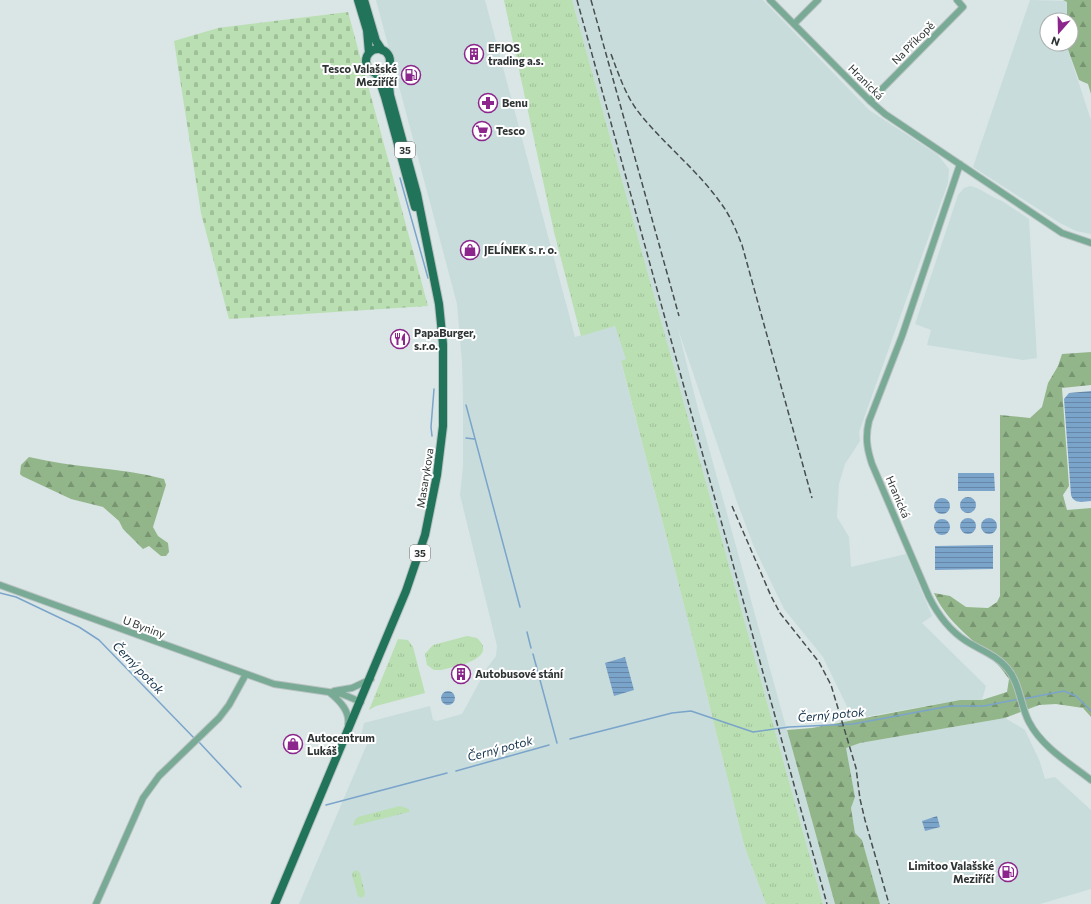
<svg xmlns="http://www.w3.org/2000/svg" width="1091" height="904" viewBox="0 0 1091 904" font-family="Commissioner,sans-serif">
<defs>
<pattern id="grass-tufts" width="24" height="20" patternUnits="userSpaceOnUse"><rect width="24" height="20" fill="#badfb2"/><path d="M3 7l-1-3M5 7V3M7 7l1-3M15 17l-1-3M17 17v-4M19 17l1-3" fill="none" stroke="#a0c09a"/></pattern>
<pattern id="forest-firs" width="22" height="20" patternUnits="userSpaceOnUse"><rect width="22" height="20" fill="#92b68a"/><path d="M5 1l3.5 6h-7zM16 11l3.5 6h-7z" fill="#789572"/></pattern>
<pattern id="cemetery-stones" width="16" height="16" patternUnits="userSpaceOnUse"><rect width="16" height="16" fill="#badfb2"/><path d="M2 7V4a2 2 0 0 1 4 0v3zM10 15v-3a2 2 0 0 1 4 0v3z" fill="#a0c09a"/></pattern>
<pattern id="water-rules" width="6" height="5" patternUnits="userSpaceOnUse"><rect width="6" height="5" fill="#7ba4cb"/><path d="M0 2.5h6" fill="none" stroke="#6586a6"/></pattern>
</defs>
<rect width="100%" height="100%" fill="#dae6e5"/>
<path fill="#c7dcdb" d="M 376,0 L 485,0 L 575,337 L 615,326 L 627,360 L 621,362 L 700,667 L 744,845 L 766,904 L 299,904 L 367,744 L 360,740 L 364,723 L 430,706 L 433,720 L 437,721 L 462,714 L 487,668 L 496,656 L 497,646 L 460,495 L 463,466 L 463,403 L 462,362 L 457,304 Z
M 572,0 L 763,0 L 869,110 L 938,155 L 949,169 L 948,183 L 859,432 L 860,441 L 845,464 L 839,484 L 837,517 L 849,537 L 851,567 L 906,554 L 932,616 L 922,623 L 986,686 L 982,700 L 960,700 L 853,719 L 823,657 L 784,609 L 754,547 L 737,502 L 678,329 L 697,405 L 835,904 L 823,904 Z
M 1030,0 L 1067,1 L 1067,20 L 1047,20 L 1047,44 L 1066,44 L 1091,120 L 1091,234 L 1076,231 L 1060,223 L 973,167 Z
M 970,186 L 977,188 L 995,198 L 1002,201 L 1029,219 L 1037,358 L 1023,360 L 927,345 L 931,330 L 915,324 L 958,195 L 964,188 Z
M 1005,718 L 1025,730 L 1040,762 L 1045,779 L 1055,777 L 1091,810 L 1091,889 L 1040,904 L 880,904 L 862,840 L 855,833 L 851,808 L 855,797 L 845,748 L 860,743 Z"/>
<path fill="url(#grass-tufts)" d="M 504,0 L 572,0 L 823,904 L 766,904 L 744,845 L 700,667 L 621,361 L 626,359 L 615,326 L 581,336 L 554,232 Z
M 467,636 L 477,638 C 500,659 453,667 441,670 L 434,670 L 427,665 L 425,654 L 433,645 Z
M 398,639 L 408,640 L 413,647 L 425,693 L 376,706 L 369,710 Z
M 400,806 L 409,809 L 409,812 L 353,826 L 355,820 L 358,817 Z
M 356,870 L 360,873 L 365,894 L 362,898 L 358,896 L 352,875 L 353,872 Z"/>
<path fill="url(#forest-firs)" d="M 1063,0 L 1091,0 L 1091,94 L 1088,84 L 1079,80 L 1066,44 L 1071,44 L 1071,20 L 1067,20 L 1067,2 Z
M 1091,352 L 1091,385 L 1062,388 L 1069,486 L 1063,495 L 1067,510 L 1091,508 L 1091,717 L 1083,708 L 1056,704 L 1039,705 L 1005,718 L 860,743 L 846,748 L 855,797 L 851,808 L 855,833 L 862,840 L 880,904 L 835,904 L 787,730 L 812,728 L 960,700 L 982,700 L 1007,692 L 1009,679 C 987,646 950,630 934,593 L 950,596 L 966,607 L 988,608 L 997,602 L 1000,596 L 1000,415 L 1030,418 L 1042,407 L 1048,383 L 1058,366 L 1062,354 Z
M 29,457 C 74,468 119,467 164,479 L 166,485 L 153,527 L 158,536 L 168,543 L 169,552 L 166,556 L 161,556 L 149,546 L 143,549 L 123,529 L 119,521 L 103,507 L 71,499 L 22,476 L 20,474 L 21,465 Z"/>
<path fill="url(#cemetery-stones)" d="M 348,12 L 428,306 L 229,319 L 201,213 L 174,41 L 218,28 Z"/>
<path fill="url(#water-rules)" d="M 1091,391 L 1091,501 C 1082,502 1074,504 1071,495 L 1064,399 L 1069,393 Z
M 958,473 L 994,473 L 995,491 L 958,491 Z
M960 505a8 8 0 1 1 16 0a8 8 0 1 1-16 0Z
M934 506a8 8 0 1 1 16 0a8 8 0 1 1-16 0Z
M981 526a8 8 0 1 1 16 0a8 8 0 1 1-16 0Z
M960 526a8 8 0 1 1 16 0a8 8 0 1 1-16 0Z
M934 527a8 8 0 1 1 16 0a8 8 0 1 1-16 0Z
M 993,545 L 993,569 L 935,570 L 935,546 Z
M 625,657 L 634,690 L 614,696 L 605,663 Z
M441 698a7 7 0 1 1 14 0a7 7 0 1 1-14 0Z
M 937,816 L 940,827 L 925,831 L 922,821 Z"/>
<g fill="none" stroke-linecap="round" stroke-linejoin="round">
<path stroke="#7ba4cb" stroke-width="1.5" d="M 400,178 L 428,278
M 466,405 L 520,607
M 432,436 L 431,427 L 434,389
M 466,438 L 474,439
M 0,593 L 16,597 L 79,627 L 99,640 L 195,739
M 527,632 L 531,648
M 533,654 L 557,743
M 1023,699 L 1064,691 L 1076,696 L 1091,711
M 570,739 L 672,713 L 691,711 L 753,732 L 789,727 L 853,724 L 950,706 L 984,706 L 1019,699
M 198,741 L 241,787
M 456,771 L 549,745
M 326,805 L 447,773"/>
<g stroke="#b8c2c2" stroke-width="8">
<path id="minor" d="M 770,0 L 870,101 L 885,114 L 1062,233 L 1091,243
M 794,24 L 818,0
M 870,101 L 963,7 L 957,0
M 960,164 L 902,336 L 869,421 C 865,437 867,449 872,464 L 929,597 C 938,615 949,630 966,641 C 980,650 996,655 1007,668 C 1020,683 1020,705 1029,722 C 1042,747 1069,763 1091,780
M 0,585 L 274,684 L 342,694 L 361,702
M 334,691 L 352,688 L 371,679
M 330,693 C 340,701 350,711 348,724
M 96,904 L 143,798 L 159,776 L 219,718 L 229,705 L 246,674"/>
</g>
<g stroke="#b8c2c2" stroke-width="10">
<path id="major" d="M 358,0 L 367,30 L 369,53
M 364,0 L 376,41 L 382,50
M366 61a12 12 0 1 1 24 0a12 12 0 1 1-24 0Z
M 374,72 L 378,76 L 385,97 L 415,207
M 275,904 L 406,591 L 425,535 L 437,475 L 443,426 L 443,344 L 439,304 L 417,194 L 390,95 L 387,69"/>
</g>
<use href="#minor" stroke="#79aa95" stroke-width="6"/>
<use href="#major" stroke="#217459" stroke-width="8"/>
<path stroke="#484e4e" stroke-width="1.5" stroke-dasharray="6 3" stroke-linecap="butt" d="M 577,0 L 827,904
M 591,0 L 679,316
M 611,54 C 619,75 626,97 640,114 C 665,145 697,170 720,202 C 730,215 736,230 742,245 L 812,498
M 732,506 L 771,596 L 780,613 L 819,662 L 831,685 L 856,768 L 860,799 L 865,820 L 889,904"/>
</g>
<defs>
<g id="building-ring" transform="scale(1)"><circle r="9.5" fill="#fff" stroke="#8c268c" stroke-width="1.5"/><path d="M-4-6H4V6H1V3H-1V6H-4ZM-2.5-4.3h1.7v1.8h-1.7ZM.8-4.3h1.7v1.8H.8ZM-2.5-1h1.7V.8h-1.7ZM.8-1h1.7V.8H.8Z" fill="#8c268c"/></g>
<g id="fuel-ring" transform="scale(1)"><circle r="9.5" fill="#fff" stroke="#8c268c" stroke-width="1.5"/><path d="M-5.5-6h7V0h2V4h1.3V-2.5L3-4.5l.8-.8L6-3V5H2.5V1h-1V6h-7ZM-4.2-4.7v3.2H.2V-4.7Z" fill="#8c268c"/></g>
<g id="pharmacy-ring" transform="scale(1)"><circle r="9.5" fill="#fff" stroke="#8c268c" stroke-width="1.5"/><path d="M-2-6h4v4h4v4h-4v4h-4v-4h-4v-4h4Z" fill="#8c268c"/></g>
<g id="supermarket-ring" transform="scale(1)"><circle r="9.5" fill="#fff" stroke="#8c268c" stroke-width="1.5"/><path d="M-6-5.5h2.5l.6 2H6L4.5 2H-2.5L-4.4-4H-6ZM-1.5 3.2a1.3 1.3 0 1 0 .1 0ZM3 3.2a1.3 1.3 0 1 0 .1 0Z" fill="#8c268c"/></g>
<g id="shop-ring" transform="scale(1)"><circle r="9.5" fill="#fff" stroke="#8c268c" stroke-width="1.5"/><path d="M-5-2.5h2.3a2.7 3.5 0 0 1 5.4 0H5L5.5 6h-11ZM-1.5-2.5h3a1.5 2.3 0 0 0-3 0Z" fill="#8c268c"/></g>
<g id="restaurant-ring" transform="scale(1)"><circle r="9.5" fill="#fff" stroke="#8c268c" stroke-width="1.5"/><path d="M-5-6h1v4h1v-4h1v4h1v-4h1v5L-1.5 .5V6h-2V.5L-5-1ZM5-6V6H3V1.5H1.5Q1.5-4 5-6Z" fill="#8c268c"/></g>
</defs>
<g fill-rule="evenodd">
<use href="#building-ring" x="474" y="54"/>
<use href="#fuel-ring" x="411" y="75"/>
<use href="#pharmacy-ring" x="488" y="103"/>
<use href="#supermarket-ring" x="482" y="131"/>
<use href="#shop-ring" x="470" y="250"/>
<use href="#restaurant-ring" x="400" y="339"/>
<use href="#building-ring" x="461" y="674"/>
<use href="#shop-ring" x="293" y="744"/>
<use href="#fuel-ring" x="1008" y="872"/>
</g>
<g text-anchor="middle" stroke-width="4" stroke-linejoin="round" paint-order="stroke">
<g fill="#fff" stroke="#6d7171" stroke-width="1">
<rect x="395" y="142" width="20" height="16" rx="3"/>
<rect x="410" y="545" width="20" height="16" rx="3"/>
</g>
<g font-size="10" font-weight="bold" fill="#2f3434">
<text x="405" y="154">35</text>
<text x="420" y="557">35</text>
</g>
<g font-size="11" fill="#2f3434" stroke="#fff">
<text transform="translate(913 43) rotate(-45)" y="4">Na Příkopě</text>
<text transform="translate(866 82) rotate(45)" y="4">Hranická</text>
<text transform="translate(425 478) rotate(-81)" y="4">Masarykova</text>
<text transform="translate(898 497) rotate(67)" y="4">Hranická</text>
<text transform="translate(144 627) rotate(20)" y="4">U Byniny</text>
</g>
<g font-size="11" font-weight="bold" fill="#2f3434" stroke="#fff" text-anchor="start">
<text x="488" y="52">EFIOS<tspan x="488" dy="13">trading a.s.</tspan></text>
<text x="397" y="73" text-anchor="end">Tesco Valašské<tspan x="397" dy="13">Meziříčí</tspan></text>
<text x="502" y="107">Benu</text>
<text x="496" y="135">Tesco</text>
<text x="484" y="254">JELÍNEK s. r. o.</text>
<text x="414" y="337">PapaBurger,<tspan x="414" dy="13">s.r.o.</tspan></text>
<text x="475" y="678">Autobusové stání</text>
<text x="307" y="742">Autocentrum<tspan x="307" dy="13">Lukáš</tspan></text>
<text x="994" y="870" text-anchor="end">Limitoo Valašské<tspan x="994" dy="13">Meziříčí</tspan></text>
</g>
<g font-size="12" font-style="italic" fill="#0e2e48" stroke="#fff">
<text transform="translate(138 668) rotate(46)" y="4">Černý potok</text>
<text transform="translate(831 715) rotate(-5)" y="4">Černý potok</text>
<text transform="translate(500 749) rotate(-15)" y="4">Černý potok</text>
</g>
</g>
<g transform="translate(1059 32) rotate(200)"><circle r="19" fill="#ffffff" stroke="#acaeae"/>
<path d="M0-3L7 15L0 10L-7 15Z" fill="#8c268c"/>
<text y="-6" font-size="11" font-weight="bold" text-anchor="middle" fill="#2f3434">N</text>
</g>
</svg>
